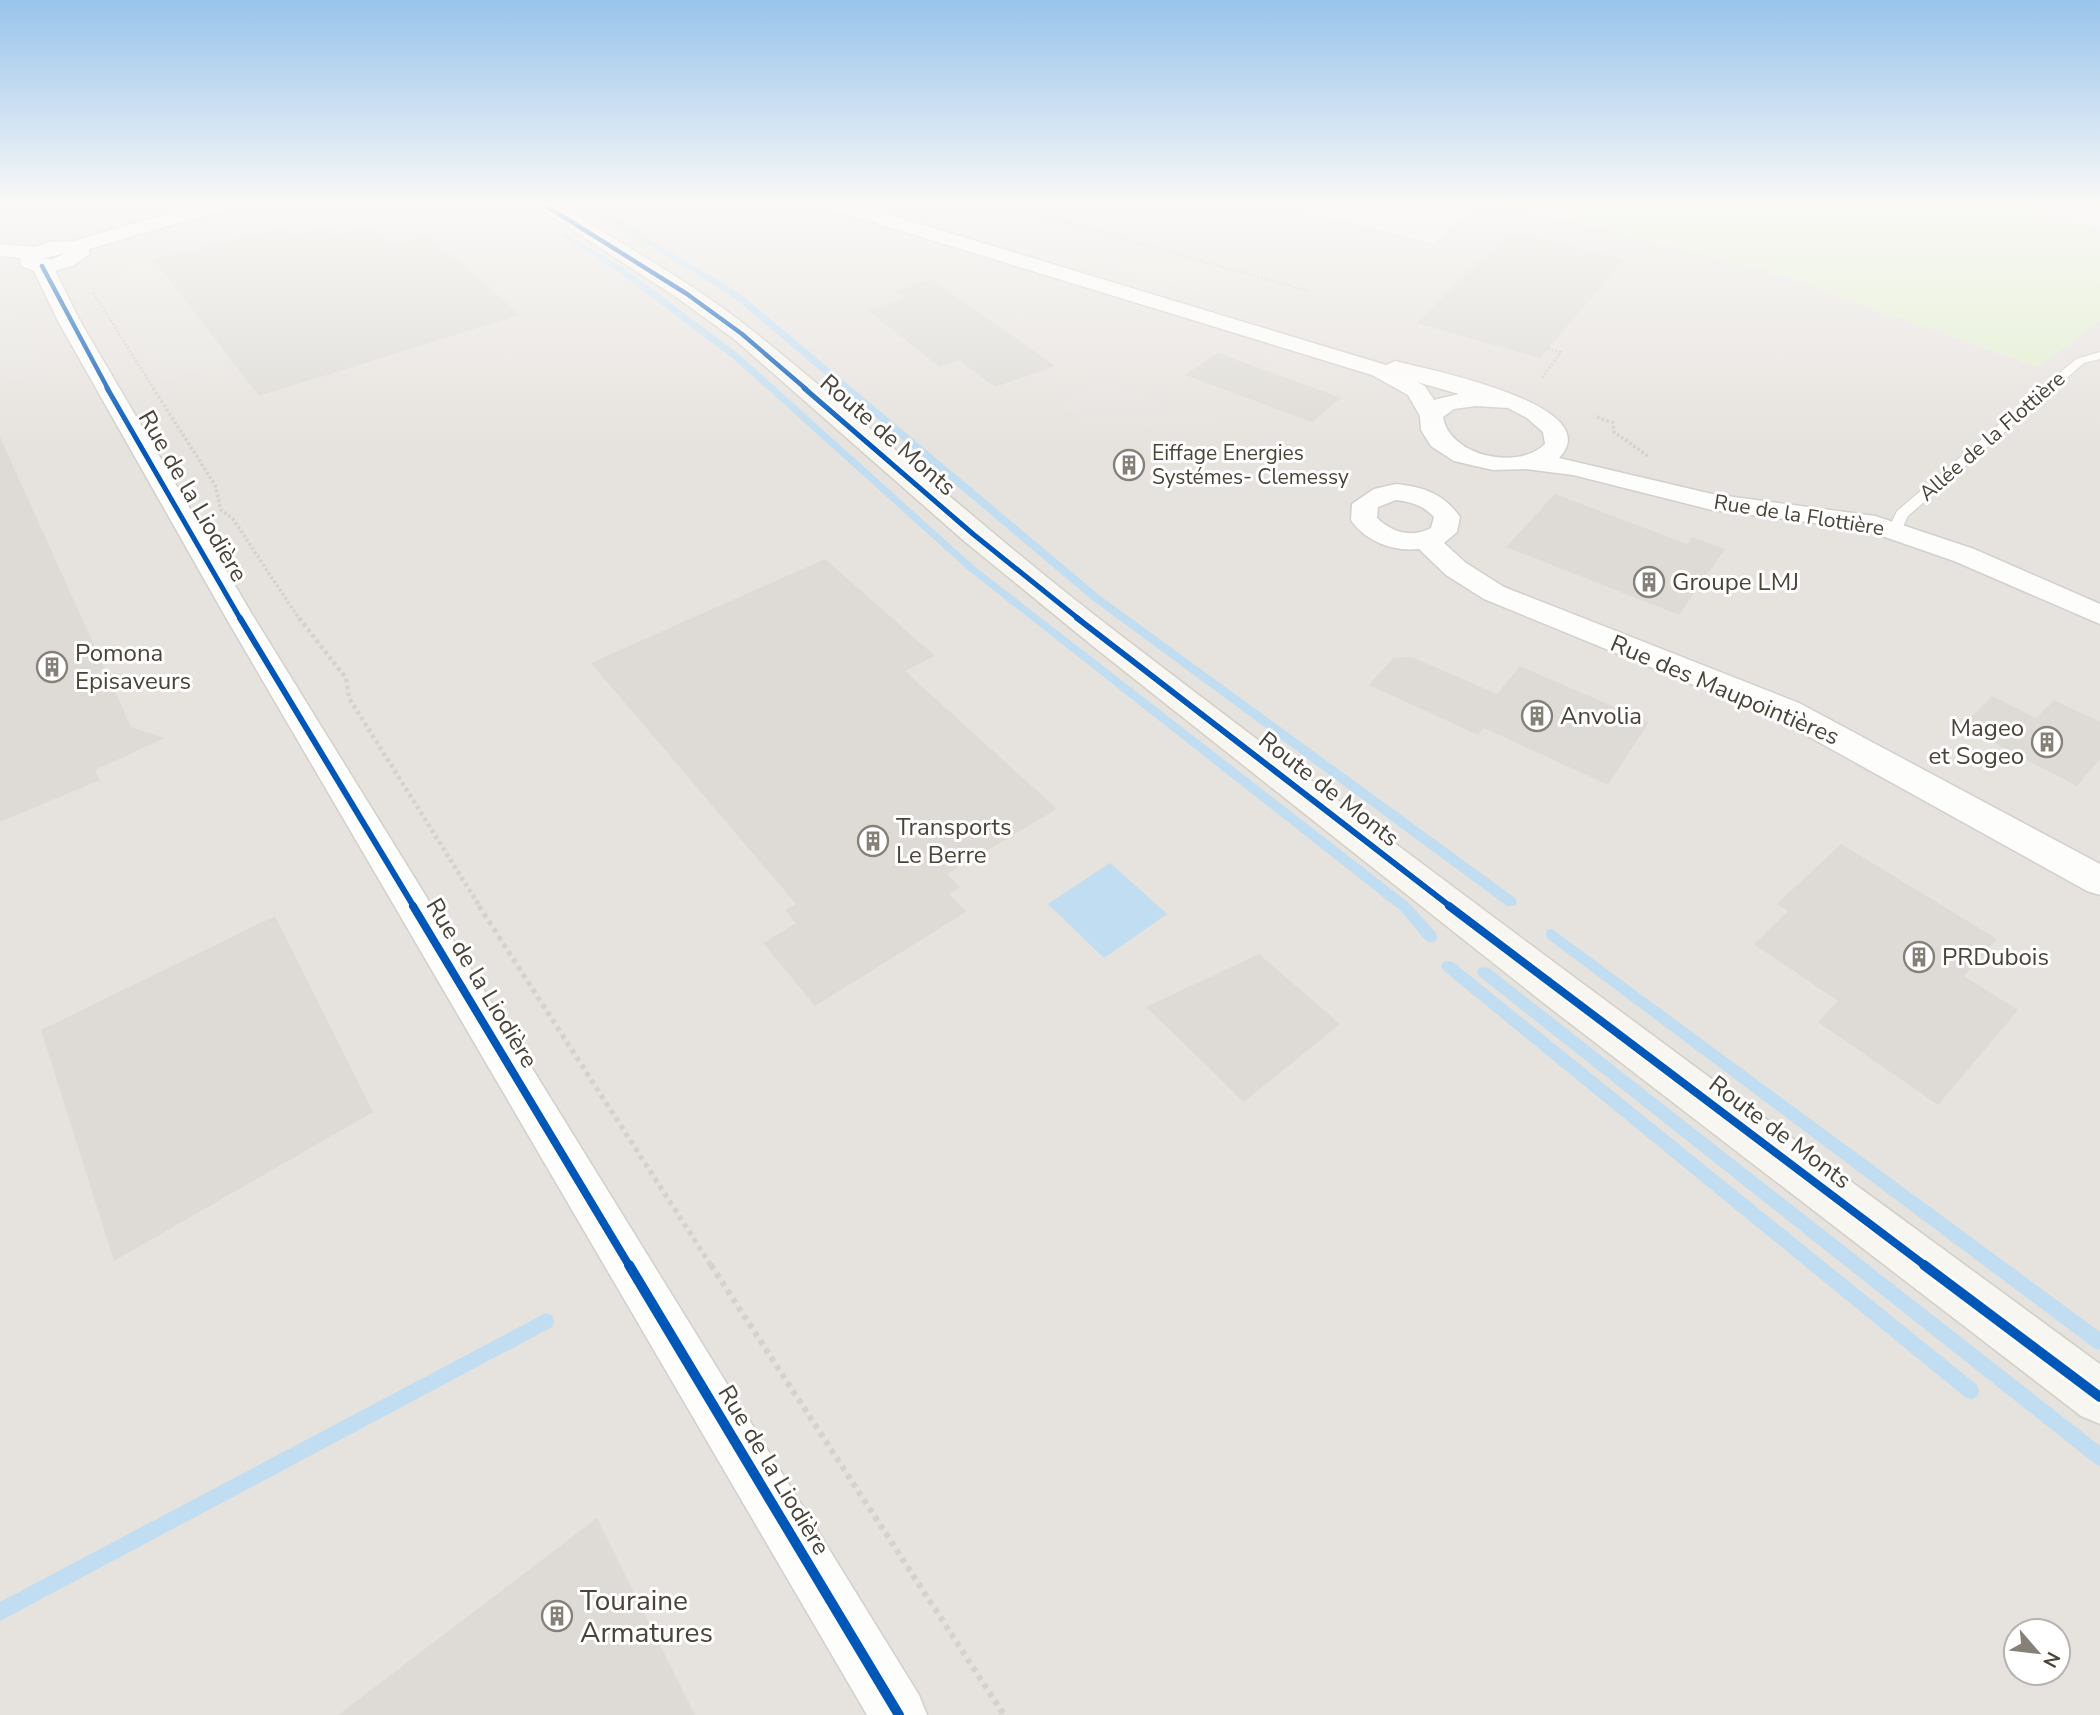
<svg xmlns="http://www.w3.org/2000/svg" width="2100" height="1715" viewBox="0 0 2100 1715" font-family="'Nunito Sans',sans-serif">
<rect width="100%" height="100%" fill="#f4f2ee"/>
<path fill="#e6e2de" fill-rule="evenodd" d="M 0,204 L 1275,204 L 1433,243 L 1475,204 L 1504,204 L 1778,274 L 2038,367 L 2100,320 L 2100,1715 L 0,1715 ZM 2016,1631 L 2058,1631 L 2058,1673 L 2016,1673 Z"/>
<path fill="#e1eecf" d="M 1504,204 L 2011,204 L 2100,228 L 2100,320 L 2038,367 L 1778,274 Z"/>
<path fill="#e6e3df" d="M 938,204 L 994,204 L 1306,292 L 1279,316 L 924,211 Z
M 155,261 L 231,358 L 165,381 L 100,288 L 122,282 L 115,271 Z
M 0,283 L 47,372 L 0,386 Z
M 1099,376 L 1181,409 L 1169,417 L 1181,422 L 1192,414 L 1300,456 L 1281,473 L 1254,462 L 1233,478 L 1167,450 L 1178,441 L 1135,424 L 1121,433 L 1054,405 Z
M 1307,503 L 1340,584 L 1256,589 L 1238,534 L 1279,532 L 1269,506 Z
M 206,744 L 232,798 L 69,870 L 61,851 L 45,858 L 51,878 L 0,901 L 0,830 Z
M 430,1097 L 522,1260 L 249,1441 L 199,1305 L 181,1243 Z
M 601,1359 L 655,1455 L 315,1715 L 155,1715 L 141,1673 Z"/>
<path fill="#c0ddf1" d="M 1110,863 L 1167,914 L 1104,958 L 1048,904 Z"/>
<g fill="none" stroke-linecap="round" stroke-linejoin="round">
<path fill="#c0ddf1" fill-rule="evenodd" d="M 581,204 L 589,204 L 738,292 L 1099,595 L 1515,898 L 1517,902 L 1515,906 L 1507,906 L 1091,599 L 732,296 Z
M 562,234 L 566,234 L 627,270 L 741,356 L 974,566 L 1409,903 L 1436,933 L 1437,937 L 1436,941 L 1431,942 L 1426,941 L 1401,911 L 968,570 L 735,360 L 621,274 L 562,236 Z
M 1552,929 L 2100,1332 L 2100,1350 L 2094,1348 L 1547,938 L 1546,934 L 1547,930 Z
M 1448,961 L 1453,962 L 1977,1385 L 1979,1391 L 1977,1397 L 1971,1399 L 1965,1397 L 1443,970 L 1441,966 L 1443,962 Z
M 1484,967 L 1489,968 L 2100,1446 L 2100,1466 L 2094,1463 L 1479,976 L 1477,972 L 1479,968 Z
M 546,1313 L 552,1315 L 554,1321 L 552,1327 L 0,1621 L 0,1602 Z"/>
</g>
<path fill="#dedbd6" d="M 328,226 L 336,235 L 369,226 L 389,246 L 429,235 L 520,315 L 259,396 L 153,259 L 286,227 L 294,235 Z
M 1510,231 L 1624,259 L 1540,358 L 1416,323 Z
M 932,280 L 990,320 L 1055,366 L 995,387 L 959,360 L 940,367 L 867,310 L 905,298 L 895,291 Z
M 1218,353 L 1341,398 L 1312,422 L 1185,375 Z
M 0,437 L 131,727 L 165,738 L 95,770 L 100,780 L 0,822 Z
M 1555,494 L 1687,544 L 1692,537 L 1725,549 L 1679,615 L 1506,547 Z
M 825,559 L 935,656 L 905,671 L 1057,809 L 947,874 L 960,887 L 949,894 L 966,912 L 815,1006 L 763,943 L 796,923 L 785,910 L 796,904 L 591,663 Z
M 1412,657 L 1497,694 L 1520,666 L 1649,722 L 1608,785 L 1484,728 L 1478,735 L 1369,685 L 1393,658 Z
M 1992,696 L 2036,718 L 2054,700 L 2100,722 L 2100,759 L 2077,786 L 1962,726 Z
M 1841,844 L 1997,939 L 1964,976 L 2018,1010 L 1938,1105 L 1818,1022 L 1838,1001 L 1754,944 L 1788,911 L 1777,904 Z
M 275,916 L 373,1112 L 114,1261 L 41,1030 Z
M 1259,954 L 1340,1024 L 1244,1102 L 1146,1007 Z
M 597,1518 L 695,1715 L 338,1715 Z"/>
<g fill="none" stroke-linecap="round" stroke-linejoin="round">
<g stroke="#d2d0cb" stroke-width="2">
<path id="service" d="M 2100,352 L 2100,359 L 2084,363 L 1908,516 L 1900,533 L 1890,533 L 1888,530 L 1897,511 L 2076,359 Z"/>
</g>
<g stroke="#d2d0cb" stroke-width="3">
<path id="minor" d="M 202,204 L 232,204 L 230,208 L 89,249 L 89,254 L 74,265 L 55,271 L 80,321 L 253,616 L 919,1695 L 927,1715 L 867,1715 L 225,616 L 58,321 L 34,271 L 21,266 L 20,258 L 0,256 L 0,244 L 35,247 L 51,242 L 73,241 ZM 67,253 L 53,259 L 39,259 Z
M 825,204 L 854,204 L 1386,365 L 1395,361 C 1426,369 1610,405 1559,458 L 1712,494 L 1875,516 L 1974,549 L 2100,604 L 2100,624 L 1954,561 L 1862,529 L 1712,510 L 1573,475 L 1526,469 L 1493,470 L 1454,461 L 1431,446 L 1421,430 L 1420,416 L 1408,395 L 1372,375 L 827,208 ZM 1417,382 L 1459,394 L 1434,400 L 1425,386 ZM 1476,406 L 1508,408 L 1527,418 L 1543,432 L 1545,444 C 1518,471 1449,456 1443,417 L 1454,409 Z
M 1396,484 C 1424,487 1444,494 1460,517 L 1457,532 L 1444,543 L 1466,563 L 1504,587 L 1799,703 L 2100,864 L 2100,895 L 2087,891 L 1777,719 L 1484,599 L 1446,575 L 1419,549 C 1393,552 1365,541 1351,520 L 1352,504 L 1374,489 ZM 1396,500 C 1411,502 1423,505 1434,517 L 1431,528 C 1412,538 1393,533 1377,518 L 1378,507 Z"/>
</g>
<g stroke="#d3cfc5" stroke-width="3">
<path id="secondary" d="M 533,204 L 557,204 C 623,245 692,282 753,331 C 876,430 993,538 1119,634 C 1442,882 1771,1123 2100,1364 L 2100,1424 L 2081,1416 L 1545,1004 L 1094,647 L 963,540 L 734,339 L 679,299 Z"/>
</g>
<path stroke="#d3d2cc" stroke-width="2.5" stroke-dasharray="2 2" stroke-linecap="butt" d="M 999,204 L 1308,291
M 93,293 L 154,389
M 1542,378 L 1561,352 L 1548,349"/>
<path stroke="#d3d2cc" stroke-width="3.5" stroke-dasharray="2.5 2.5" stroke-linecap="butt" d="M 153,388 L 215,485 L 221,510 L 233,519 L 300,620
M 1597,417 L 1613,423 L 1614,432 L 1648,456"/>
<path stroke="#d3d2cc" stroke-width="4.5" stroke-dasharray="3.5 3.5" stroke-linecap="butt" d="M 299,618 L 346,678 L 349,698 L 480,907"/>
<path stroke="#d3d2cc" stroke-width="5" stroke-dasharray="4.5 4.5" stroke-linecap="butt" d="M 479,906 L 712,1267"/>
<path stroke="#d3d2cc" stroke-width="6" stroke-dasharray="5 5" stroke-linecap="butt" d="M 711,1265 L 1004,1715"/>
<use href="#service" fill="#fdfdfc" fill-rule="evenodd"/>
<use href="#minor" fill="#fdfdfc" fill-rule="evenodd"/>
<use href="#secondary" fill="#f7f6f1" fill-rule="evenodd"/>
<g stroke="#fff" stroke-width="7">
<path id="cycleway-far4" d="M 543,204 L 687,294 L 742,334 L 806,389
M 42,266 L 108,389"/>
</g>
<g stroke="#fff" stroke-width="9">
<path id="cycleway-far3" d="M 107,388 L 241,620
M 804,388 L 973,534 L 1080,620"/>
</g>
<g stroke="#fff" stroke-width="10">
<path id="cycleway-far2" d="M 240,618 L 414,907
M 1077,618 L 1451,907"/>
</g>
<g stroke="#fff" stroke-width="12">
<path id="cycleway-far1" d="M 413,906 L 630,1267
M 1449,906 L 1927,1267"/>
</g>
<g stroke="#fff" stroke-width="15">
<path id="cycleway" d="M 629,1265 L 899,1715
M 1924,1265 L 2100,1397"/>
</g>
<use href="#cycleway-far4" stroke="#0057b8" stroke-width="4.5"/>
<use href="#cycleway-far3" stroke="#0057b8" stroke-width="5"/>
<use href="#cycleway-far2" stroke="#0057b8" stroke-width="6"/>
<use href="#cycleway-far1" stroke="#0057b8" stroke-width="8"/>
<use href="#cycleway" stroke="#0057b8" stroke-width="10"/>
</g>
<linearGradient id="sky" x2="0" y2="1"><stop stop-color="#98c4ec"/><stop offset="0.46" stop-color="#faf9f7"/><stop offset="1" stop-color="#faf9f7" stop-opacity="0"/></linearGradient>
<rect width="2100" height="444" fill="url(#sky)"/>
<defs>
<g id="building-ring" transform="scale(1.575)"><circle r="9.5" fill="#fff" stroke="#868178" stroke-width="1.5"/><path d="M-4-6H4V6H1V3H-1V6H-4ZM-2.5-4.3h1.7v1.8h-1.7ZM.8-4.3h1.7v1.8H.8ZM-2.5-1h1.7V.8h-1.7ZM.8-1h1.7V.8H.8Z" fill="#868178"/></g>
</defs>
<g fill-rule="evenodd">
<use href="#building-ring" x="1129" y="465"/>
<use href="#building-ring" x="1649" y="582"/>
<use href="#building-ring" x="52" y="667"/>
<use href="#building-ring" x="1537" y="716"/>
<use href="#building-ring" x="2047" y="742"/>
<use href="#building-ring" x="873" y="841"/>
<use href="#building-ring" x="1919" y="957"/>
<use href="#building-ring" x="557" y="1616"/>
</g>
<g text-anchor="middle" stroke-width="6" stroke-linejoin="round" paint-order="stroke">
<g font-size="21" fill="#4b4439" stroke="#fff">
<text transform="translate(1992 436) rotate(-41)" y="7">Allée de la Flottière</text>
<text transform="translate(1799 515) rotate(9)" y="7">Rue de la Flottière</text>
</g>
<g font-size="21" fill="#4b4439" stroke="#fff" text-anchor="start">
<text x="1152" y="460">Eiffage Energies<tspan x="1152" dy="24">Systémes- Clemessy</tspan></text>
</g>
<g font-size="24" fill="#4b4439" stroke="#fff">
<text transform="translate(888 435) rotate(41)" y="8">Route de Monts</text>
<text transform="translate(193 496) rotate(60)" y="8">Rue de la Liodière</text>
<text transform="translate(1725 690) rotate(23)" y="8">Rue des Maupointières</text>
<text transform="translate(1329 789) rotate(38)" y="8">Route de Monts</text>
<text transform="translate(482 983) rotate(59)" y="8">Rue de la Liodière</text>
<text transform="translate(1780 1132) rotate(37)" y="8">Route de Monts</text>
<text transform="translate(774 1470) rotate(59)" y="8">Rue de la Liodière</text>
</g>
<g font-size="24" fill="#4b4439" stroke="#fff" text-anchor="start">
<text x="1672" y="590">Groupe LMJ</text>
<text x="75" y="661">Pomona<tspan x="75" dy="28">Episaveurs</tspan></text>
<text x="1560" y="724">Anvolia</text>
<text x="2024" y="736" text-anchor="end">Mageo<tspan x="2024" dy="28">et Sogeo</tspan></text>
<text x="896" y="835">Transports<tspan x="896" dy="28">Le Berre</tspan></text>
<text x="1942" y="965">PRDubois</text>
</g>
<g font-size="28" fill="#4b4439" stroke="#fff" text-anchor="start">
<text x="580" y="1610">Touraine<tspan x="580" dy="32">Armatures</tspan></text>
</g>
</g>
<g transform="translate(2037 1652) rotate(118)"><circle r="33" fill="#ffffff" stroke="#b7b4b0" stroke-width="2"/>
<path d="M0-5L12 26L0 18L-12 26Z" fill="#868178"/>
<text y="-10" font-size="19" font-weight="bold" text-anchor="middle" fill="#4b4439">N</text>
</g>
</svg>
